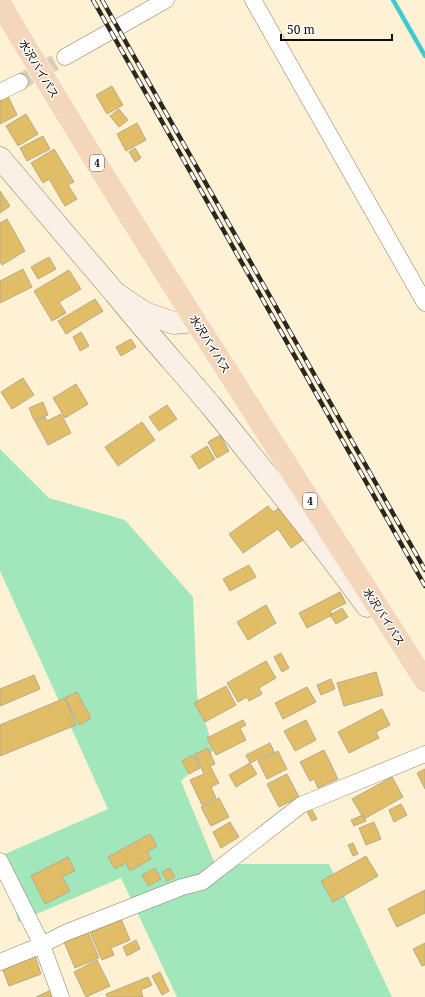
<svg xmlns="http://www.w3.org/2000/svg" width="425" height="997" viewBox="0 0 425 997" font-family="'Noto Serif','Noto Sans JP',serif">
<rect width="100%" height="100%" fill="#fef1d4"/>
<path fill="#a1e7bb" d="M 0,449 L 49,498 L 125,520 L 193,597 L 197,696 L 214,750 L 181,781 L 215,864 L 329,864 L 392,997 L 177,997 L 121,878 L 18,922 L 5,854 L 108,809 L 0,571 Z"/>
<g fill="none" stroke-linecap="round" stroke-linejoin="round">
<path stroke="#3fcad0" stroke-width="4.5" d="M 393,0 L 425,56"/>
</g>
<path fill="#e1bd65" stroke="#b6aa8e" d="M 112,86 L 123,105 L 107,114 L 96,95 Z
M 7,94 L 17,115 L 0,124 L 0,98 Z
M 119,109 L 128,120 L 119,127 L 110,116 Z
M 26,114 L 38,134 L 18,146 L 6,126 Z
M 137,123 L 146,140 L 126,151 L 117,134 Z
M 43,136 L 50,149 L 27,161 L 20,148 Z
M 135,148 L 141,158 L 135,162 L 129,152 Z
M 54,149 L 74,182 L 68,185 L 77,199 L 65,206 L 49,179 L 43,183 L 31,163 Z
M 0,191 L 10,206 L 0,213 Z
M 7,219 L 25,251 L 2,265 L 0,262 L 0,223 Z
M 49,257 L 56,269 L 38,279 L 31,267 Z
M 23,269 L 32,287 L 0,303 L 0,281 Z
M 69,270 L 81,289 L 59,302 L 66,313 L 52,321 L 34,291 Z
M 95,299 L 103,311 L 66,334 L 58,321 Z
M 81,332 L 89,346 L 80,351 L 73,337 Z
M 131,339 L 136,347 L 121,356 L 116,347 Z
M 23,378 L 34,395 L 12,409 L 1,392 Z
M 76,384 L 88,404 L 65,418 L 53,398 Z
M 43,402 L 48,415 L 34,420 L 29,408 Z
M 167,405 L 177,419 L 159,431 L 149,417 Z
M 61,414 L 71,433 L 48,445 L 35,421 L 45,417 L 47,421 Z
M 142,422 L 155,440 L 118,466 L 105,447 Z
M 220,435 L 229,451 L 217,458 L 208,442 Z
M 207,446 L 215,459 L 199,469 L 191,456 Z
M 268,506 L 273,512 L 280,507 L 303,540 L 291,548 L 278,529 L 243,553 L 229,534 Z
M 249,565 L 256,577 L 230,591 L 223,579 Z
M 340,592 L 346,603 L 330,611 L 332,615 L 307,628 L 299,613 Z
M 266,605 L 276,623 L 248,640 L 237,622 Z
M 342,608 L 348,617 L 336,624 L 330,615 Z
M 281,653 L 289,668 L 282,672 L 274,657 Z
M 266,661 L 276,678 L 259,688 L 262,694 L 249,701 L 247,697 L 238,702 L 227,683 Z
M 376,672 L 383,695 L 344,706 L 337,683 Z
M 34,675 L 40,689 L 0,706 L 0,689 Z
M 331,679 L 335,689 L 321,695 L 317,685 Z
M 226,686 L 236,705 L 205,722 L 194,703 Z
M 307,687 L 316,702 L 283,719 L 275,703 Z
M 77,692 L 91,718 L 79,725 L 65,698 Z
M 65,698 L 76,725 L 0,756 L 0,725 Z
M 382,709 L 390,725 L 376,732 L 379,738 L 349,753 L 338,732 Z
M 243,720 L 246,725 L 240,728 L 246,740 L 216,755 L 207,738 Z
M 306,720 L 316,740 L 295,751 L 284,731 Z
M 270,743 L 274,752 L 250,763 L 246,755 Z
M 208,748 L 215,764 L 210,766 L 219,783 L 211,787 L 216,798 L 202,805 L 190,780 L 204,774 L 195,754 Z
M 324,750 L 338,779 L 318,788 L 314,779 L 310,781 L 300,762 Z
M 278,751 L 287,769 L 267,779 L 258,761 Z
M 193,755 L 200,768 L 189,774 L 182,761 Z
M 250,763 L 257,774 L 236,787 L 229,775 Z
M 425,769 L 425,789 L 417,773 Z
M 287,774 L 299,797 L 279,807 L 267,784 Z
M 392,777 L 403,797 L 364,819 L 352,799 Z
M 219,798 L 229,817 L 211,826 L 201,807 Z
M 401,804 L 407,815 L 394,822 L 389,810 Z
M 311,808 L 317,819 L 312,821 L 306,810 Z
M 363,815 L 366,821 L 354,826 L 351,820 Z
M 230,822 L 239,837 L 221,848 L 213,832 Z
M 374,822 L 381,839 L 366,845 L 359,828 Z
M 150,834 L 157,846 L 147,852 L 151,859 L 130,871 L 126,863 L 115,869 L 108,857 Z
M 353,843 L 358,854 L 353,856 L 348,845 Z
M 366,856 L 378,876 L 333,902 L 321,881 Z
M 68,857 L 75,871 L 62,877 L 70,891 L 45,904 L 31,876 Z
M 155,868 L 161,879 L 148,886 L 142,875 Z
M 170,868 L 175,877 L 167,881 L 162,872 Z
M 425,890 L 425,913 L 397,927 L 388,909 Z
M 121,919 L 130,940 L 111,948 L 114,955 L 102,960 L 90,932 Z
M 88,932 L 99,958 L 75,968 L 64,942 Z
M 136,940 L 140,949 L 127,956 L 123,947 Z
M 425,943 L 425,965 L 422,966 L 413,949 Z
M 34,953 L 41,974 L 9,986 L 1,965 Z
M 97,960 L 110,986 L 86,997 L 74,972 Z
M 160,972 L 169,991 L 162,995 L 152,976 Z
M 148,977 L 152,985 L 141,990 L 143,997 L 107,997 L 106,994 Z
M 51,990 L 54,997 L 36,997 Z"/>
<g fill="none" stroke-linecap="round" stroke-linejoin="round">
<path stroke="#daceb5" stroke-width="16" stroke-dasharray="16 8" stroke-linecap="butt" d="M 20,82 L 65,57"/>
<g stroke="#8a7f64" stroke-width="17">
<path id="minor" d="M 253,0 L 425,303
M 65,57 L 166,0
M 0,92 L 20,82
M 0,861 L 42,945 L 61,997
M 0,962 L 42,945 L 65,933 L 182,887 L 202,882 L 301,805 L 425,754"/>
</g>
<g stroke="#8a7f64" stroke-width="23">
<path id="secondary" d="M 0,158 L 115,293 L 145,313 L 174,323 L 195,321
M 115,293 C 146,332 180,369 212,407 C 265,472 317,538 367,606"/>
</g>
<g stroke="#fff" stroke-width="23">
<path id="trunk" d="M 0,3 C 135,233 283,456 425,681"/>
</g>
<use href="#minor" stroke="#fff" stroke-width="16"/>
<use href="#secondary" stroke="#fbf0e5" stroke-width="22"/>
<use href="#trunk" stroke="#f4d6ba" stroke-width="22"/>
<g stroke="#2c271c" stroke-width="4.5">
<path id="rail" d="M 93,0 L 425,586
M 102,0 L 425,570"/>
</g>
<use href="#rail" stroke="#fff" stroke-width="3" stroke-dasharray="9" stroke-linecap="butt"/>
</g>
<g text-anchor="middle" stroke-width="3" stroke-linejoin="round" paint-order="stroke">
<g fill="#fff" stroke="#57544f" stroke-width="1">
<rect x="90" y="155" width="14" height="16" rx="3"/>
<rect x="303" y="493" width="14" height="16" rx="3"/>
</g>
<g font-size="10" font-weight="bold" fill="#0f0b03">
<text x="97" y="167">4</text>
<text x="310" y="505">4</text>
</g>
<g font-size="11" fill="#0f0b03" stroke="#fff">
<text transform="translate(39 69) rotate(59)" y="4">水沢バイパス</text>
<text transform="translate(210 344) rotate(58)" y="4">水沢バイパス</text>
<text transform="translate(384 617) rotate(57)" y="4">水沢バイパス</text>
</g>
</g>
<path d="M281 34v6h111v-6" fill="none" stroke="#0f0b03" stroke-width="2"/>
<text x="287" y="34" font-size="12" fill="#0f0b03" stroke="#ffffff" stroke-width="3" paint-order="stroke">50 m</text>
</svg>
